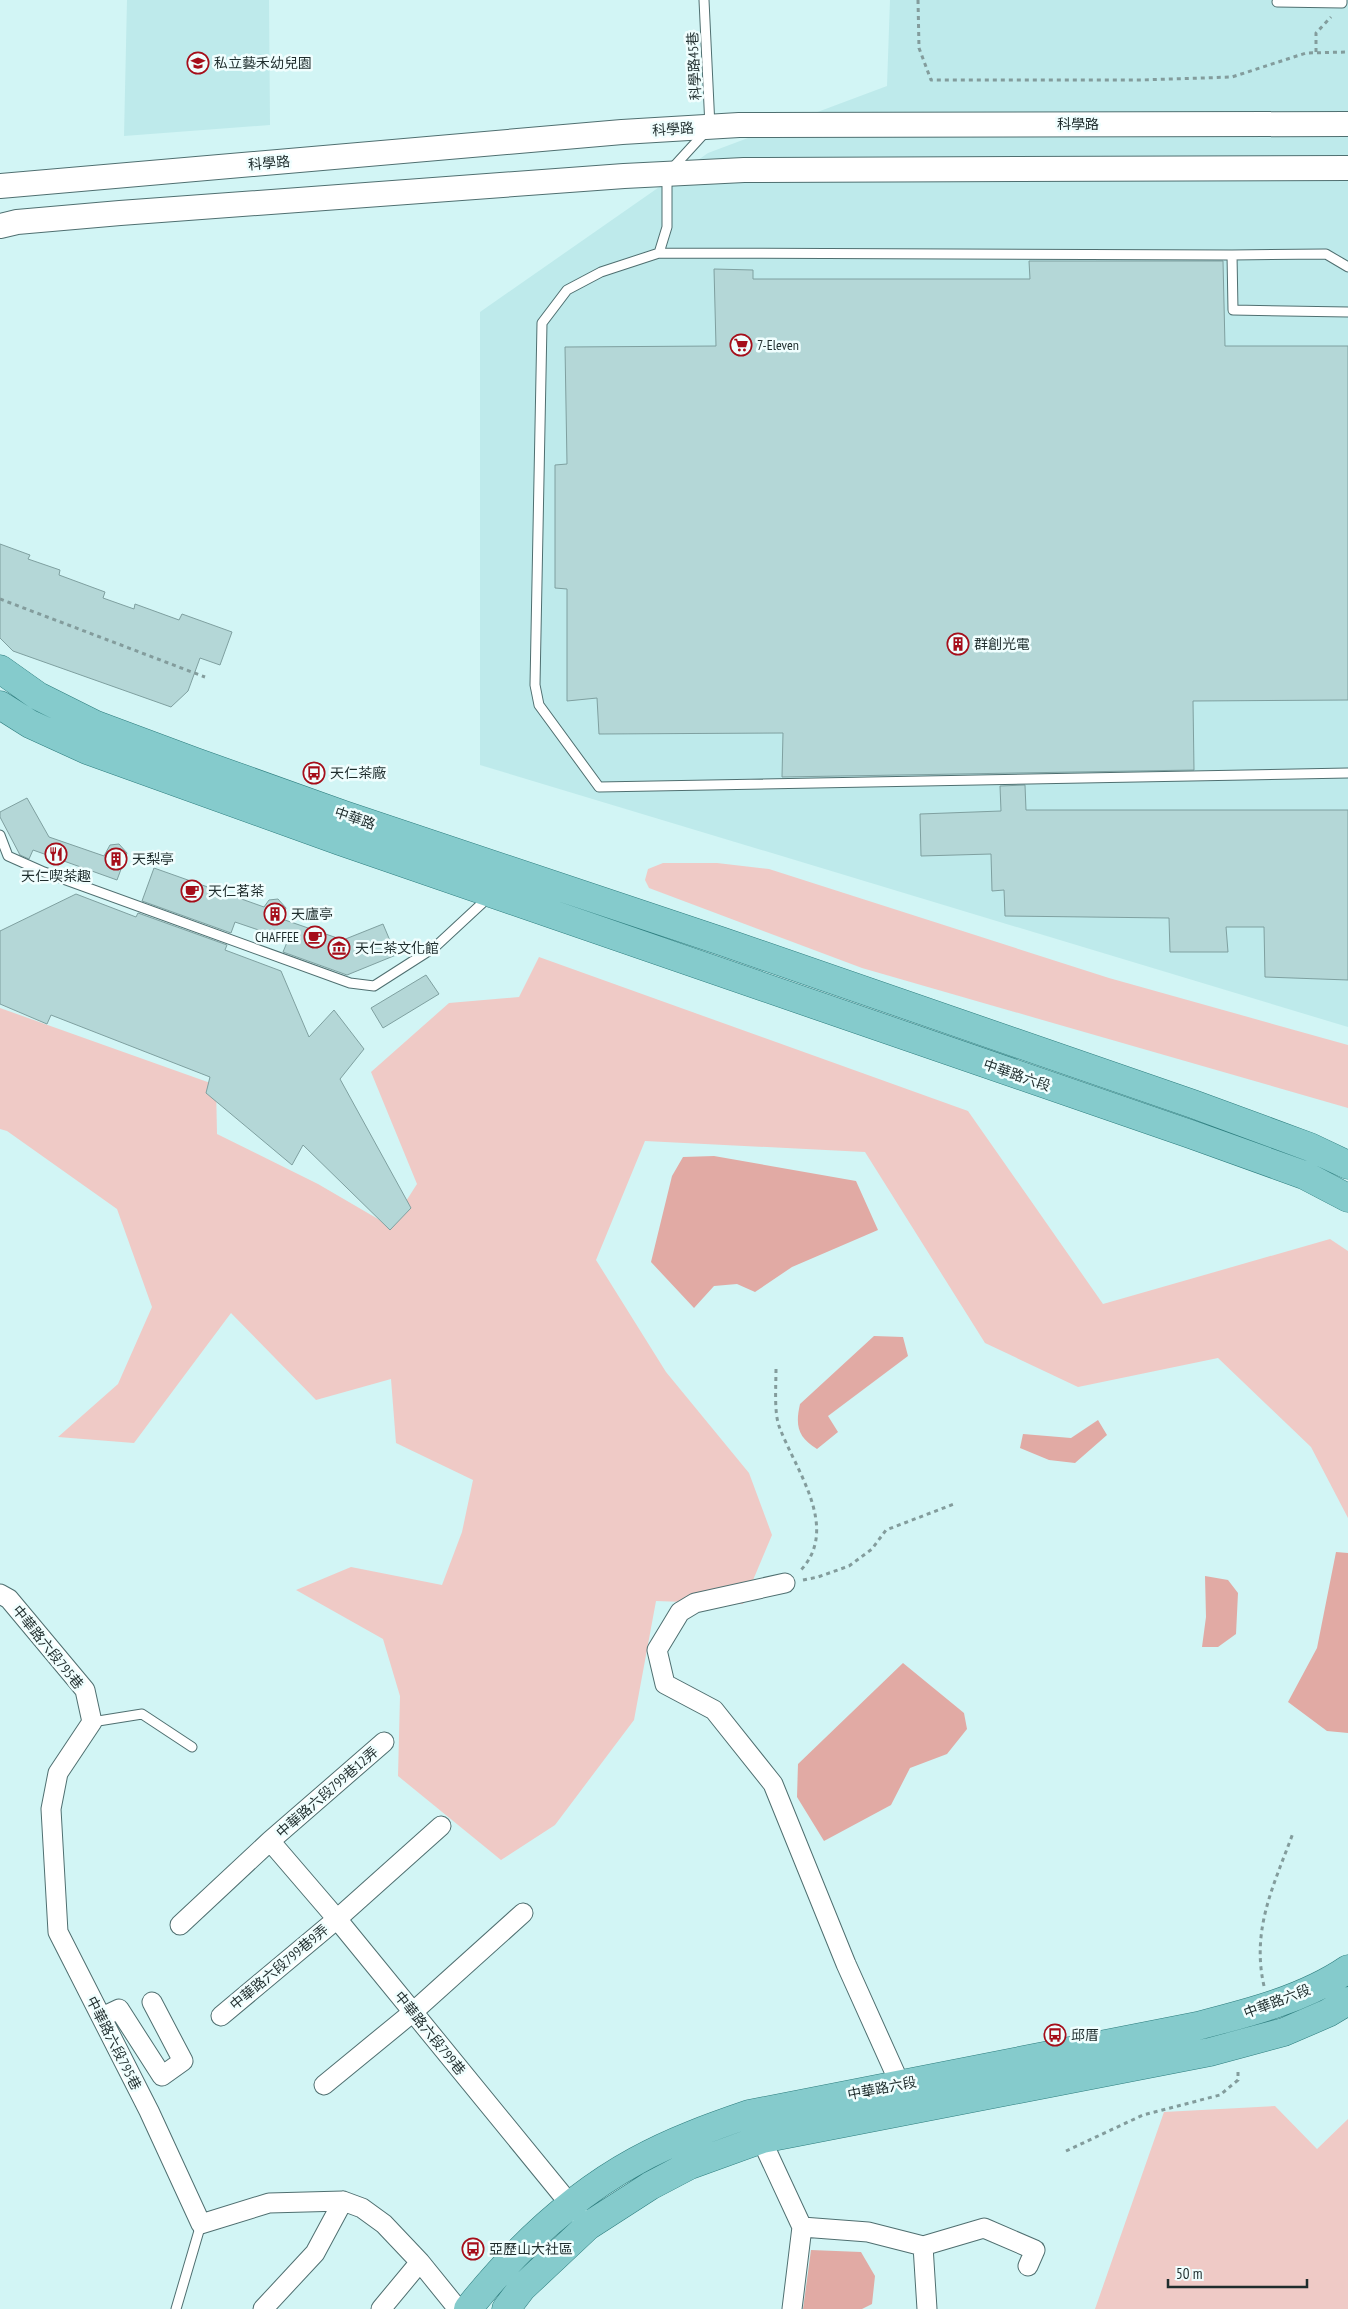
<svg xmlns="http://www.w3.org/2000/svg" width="1348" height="2309" viewBox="0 0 1348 2309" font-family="'PT Sans Narrow','Noto Sans TC',sans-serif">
<rect width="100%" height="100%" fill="#d2f5f5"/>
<path fill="#beeaeb" d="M 127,0 L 269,0 L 270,125 L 124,136 Z
M 890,0 L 1348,0 L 1348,1027 L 480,765 L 480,312 L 708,153 L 887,86 Z"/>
<path fill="#efcac6" d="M 663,863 L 717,863 L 769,869 L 1109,978 L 1348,1045 L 1348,1108 L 862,968 L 649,888 L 645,880 L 648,869 Z
M 539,957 L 968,1111 L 1103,1304 L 1330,1239 L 1348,1251 L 1348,1518 L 1311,1447 L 1218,1358 L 1078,1387 L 985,1343 L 865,1152 L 645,1141 L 596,1260 L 666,1372 L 749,1473 L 772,1535 L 743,1604 L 656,1601 L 634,1720 L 555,1825 L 501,1860 L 398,1776 L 400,1696 L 383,1639 L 296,1590 L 351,1567 L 442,1585 L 462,1532 L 473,1480 L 396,1443 L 391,1379 L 316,1400 L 231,1313 L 134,1443 L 58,1437 L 118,1384 L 152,1307 L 117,1209 L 7,1131 L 0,1129 L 0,1008 L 216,1085 L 217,1134 L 318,1184 L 390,1226 L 417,1184 L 371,1072 L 449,1003 L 519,997 Z
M 1275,2106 L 1317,2149 L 1348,2119 L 1348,2309 L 1095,2309 L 1164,2112 Z"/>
<path fill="#e1aaa4" d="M 714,1156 L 856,1181 L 878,1230 L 792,1267 L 755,1292 L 737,1284 L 714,1286 L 694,1308 L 651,1262 L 672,1176 L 683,1157 Z
M 874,1336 L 903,1337 L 908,1356 L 828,1416 L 838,1432 L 817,1449 C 798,1437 795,1426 800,1404 Z
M 1098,1420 L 1107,1435 L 1075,1463 L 1049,1460 L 1020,1448 L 1023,1434 L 1071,1438 Z
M 1336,1552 L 1348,1553 L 1348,1733 L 1327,1731 L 1288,1702 L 1317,1648 Z
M 1205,1576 L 1228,1580 L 1238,1593 L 1236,1634 L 1218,1647 L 1202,1647 L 1206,1617 Z
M 903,1663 L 964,1713 L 967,1729 L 947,1754 L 910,1768 L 891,1805 L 824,1841 L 797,1797 L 798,1764 Z
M 811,2250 L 861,2252 L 875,2276 L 872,2304 L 862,2309 L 803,2309 Z"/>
<path fill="#b4d7d7" stroke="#7fa0a0" d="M 1029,261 L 1223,261 L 1225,346 L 1348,346 L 1348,700 L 1193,701 L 1194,770 L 782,777 L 783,733 L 599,734 L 597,698 L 567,701 L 567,589 L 555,588 L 555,465 L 567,464 L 565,347 L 716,346 L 714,269 L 753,270 L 753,279 L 1030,279 Z
M 0,544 L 30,555 L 28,559 L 60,570 L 59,575 L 105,592 L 103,598 L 134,609 L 135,604 L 179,620 L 182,614 L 232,632 L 220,665 L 200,658 L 188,691 L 171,707 L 13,651 L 0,638 Z
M 1025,785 L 1026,810 L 1348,810 L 1348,980 L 1265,977 L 1264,927 L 1226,927 L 1228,952 L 1170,952 L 1169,918 L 1005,916 L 1004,890 L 992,891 L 991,854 L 921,856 L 920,814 L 1001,811 L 1000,786 Z
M 27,798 L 49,837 L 104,856 L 110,845 L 119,844 L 127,853 L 117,880 L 33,850 L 29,859 L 20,855 L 0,817 L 0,812 Z
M 154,868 L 264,907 L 269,900 L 278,899 L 286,908 L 282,919 L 343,940 L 383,924 L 396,955 L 347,975 L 283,952 L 288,940 L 235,922 L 231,933 L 142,901 Z
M 76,894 L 136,917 L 138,913 L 227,945 L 225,950 L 281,971 L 309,1037 L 334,1010 L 364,1049 L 340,1079 L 411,1208 L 390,1230 L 303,1145 L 292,1165 L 206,1093 L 210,1077 L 51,1015 L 47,1024 L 0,1004 L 0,931 Z
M 426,975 L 439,994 L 383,1028 L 371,1008 Z"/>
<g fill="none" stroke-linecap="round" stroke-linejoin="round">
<g stroke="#4f6f70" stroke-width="11">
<path id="service" d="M 704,0 L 710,127 L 667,174 L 667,227 L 659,253 L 601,272 L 567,290 L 542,323 L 535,685 L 539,705 L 599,787 L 1348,773
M 1277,2 L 1342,3 L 1342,0
M 659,253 L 1232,255
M 1348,267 L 1326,254 L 1232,255 L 1233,310 L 1348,312
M 0,835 L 8,856 L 44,872 L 350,983 L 374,986 L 435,947 L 490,896
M 92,1722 L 142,1714 L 192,1747
M 176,2309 L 201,2224"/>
</g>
<g stroke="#4f6f70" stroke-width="21">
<path id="minor" d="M 785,1583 L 695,1603 L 680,1612 L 657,1650 L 665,1684 L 714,1710 L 773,1784 L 846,1964 L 900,2084
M 0,1594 L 9,1599 L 85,1690 L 92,1722 L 58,1773 L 51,1809 L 58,1932 L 149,2111 L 201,2224 L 269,2203 L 343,2201 L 362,2208 L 384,2224 L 420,2262 L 458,2309
M 270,1841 L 337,1919 L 578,2214
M 180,1925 L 270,1841 L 384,1742
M 221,2016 L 337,1919 L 441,1826
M 102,2017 L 119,2009 L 162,2076 L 183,2061 L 152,2002
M 324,2085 L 413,2012 L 523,1913
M 756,2128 L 802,2227 L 868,2232 L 923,2246 L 984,2228 L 1035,2250 L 1028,2266
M 923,2246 L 927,2309
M 263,2309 L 315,2253 L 343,2201
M 381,2309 L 420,2262
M 792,2309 L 802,2227"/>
</g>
<g stroke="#4f6f70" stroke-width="26">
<path id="tertiary" d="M 0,186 L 622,132 L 739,125 L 1348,124
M 0,226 L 17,222 L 120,213 L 624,176 L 744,170 L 1348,168"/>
</g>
<g stroke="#2d7d7e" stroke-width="29">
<path id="primary" d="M 0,669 L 38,696 L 94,724 L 196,762 L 344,815 L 721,941 L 1193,1104 L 1310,1147 L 1348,1165
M 0,705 L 30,724 L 87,750 L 340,841 L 1190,1134 L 1304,1175 L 1348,1198
M 468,2309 C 515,2250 570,2197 636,2161 C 672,2141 711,2127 749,2114 L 1197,2026 C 1248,2013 1304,1999 1348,1969
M 506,2309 L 522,2288 L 588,2226 L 650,2186 L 690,2165 L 762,2139 L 1210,2052 L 1284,2032 L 1328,2013 L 1348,2001"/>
</g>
<path stroke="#839c9c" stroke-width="3" stroke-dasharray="4 4" stroke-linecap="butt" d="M 918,0 L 919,48 L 931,80 L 1141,80 L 1232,77 L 1306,53 L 1348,52
M 1316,52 L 1316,33 L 1331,17
M 0,599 L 205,677
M 776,1369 C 776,1385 774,1412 779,1426 C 795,1470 842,1529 799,1572
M 803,1580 L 818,1577 L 849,1566 L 872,1549 L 886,1530 L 954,1504
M 1264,1986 C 1251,1929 1274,1885 1293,1833
M 1066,2151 L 1143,2115 L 1220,2095 L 1238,2080 L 1238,2068"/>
<use href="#service" stroke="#fff" stroke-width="9"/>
<use href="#minor" stroke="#fff" stroke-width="19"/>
<use href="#tertiary" stroke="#fff" stroke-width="24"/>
<use href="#primary" stroke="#85cbcc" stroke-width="28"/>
</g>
<defs>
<g id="school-ring" transform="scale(1.125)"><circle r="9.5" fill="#f0fefe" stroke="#a50e1a" stroke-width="1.5"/><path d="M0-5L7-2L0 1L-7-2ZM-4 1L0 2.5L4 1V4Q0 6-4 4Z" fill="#a50e1a"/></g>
<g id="supermarket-ring" transform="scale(1.125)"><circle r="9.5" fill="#f0fefe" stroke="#a50e1a" stroke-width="1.5"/><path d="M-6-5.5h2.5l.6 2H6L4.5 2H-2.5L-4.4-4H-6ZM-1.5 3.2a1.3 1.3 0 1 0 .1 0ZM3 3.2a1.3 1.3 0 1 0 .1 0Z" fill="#a50e1a"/></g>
<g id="building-ring" transform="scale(1.125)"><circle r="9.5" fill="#f0fefe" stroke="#a50e1a" stroke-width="1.5"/><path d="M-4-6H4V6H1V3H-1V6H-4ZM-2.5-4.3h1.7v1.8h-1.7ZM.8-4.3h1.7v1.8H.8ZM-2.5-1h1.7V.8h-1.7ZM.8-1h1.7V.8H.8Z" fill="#a50e1a"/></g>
<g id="bus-ring" transform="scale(1.125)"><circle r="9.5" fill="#f0fefe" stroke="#a50e1a" stroke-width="1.5"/><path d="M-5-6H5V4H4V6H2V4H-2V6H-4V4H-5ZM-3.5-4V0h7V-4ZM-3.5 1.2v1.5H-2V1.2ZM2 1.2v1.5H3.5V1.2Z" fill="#a50e1a"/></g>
<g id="restaurant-ring" transform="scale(1.125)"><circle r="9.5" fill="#f0fefe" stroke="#a50e1a" stroke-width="1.5"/><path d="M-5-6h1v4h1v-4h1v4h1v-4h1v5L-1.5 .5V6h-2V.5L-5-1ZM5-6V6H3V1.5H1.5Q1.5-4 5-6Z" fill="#a50e1a"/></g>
<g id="cafe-ring" transform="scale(1.125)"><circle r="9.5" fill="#f0fefe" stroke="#a50e1a" stroke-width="1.5"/><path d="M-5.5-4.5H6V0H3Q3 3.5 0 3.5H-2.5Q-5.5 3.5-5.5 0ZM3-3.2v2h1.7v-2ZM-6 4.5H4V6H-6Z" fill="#a50e1a"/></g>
<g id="museum-ring" transform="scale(1.125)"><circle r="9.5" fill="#f0fefe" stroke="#a50e1a" stroke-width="1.5"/><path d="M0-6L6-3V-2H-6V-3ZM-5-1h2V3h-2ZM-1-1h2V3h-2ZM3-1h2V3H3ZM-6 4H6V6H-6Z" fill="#a50e1a"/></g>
</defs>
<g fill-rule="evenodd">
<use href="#school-ring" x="198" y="63"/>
<use href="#supermarket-ring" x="741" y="345"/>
<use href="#building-ring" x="958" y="644"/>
<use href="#bus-ring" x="314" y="773"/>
<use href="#restaurant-ring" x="56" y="854"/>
<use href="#building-ring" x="116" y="859"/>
<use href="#cafe-ring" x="192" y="891"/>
<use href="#building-ring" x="275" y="914"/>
<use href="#cafe-ring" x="315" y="937"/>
<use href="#museum-ring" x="339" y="948"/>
<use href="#bus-ring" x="1055" y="2035"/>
<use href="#bus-ring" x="473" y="2249"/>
</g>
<g text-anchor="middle" stroke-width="5" stroke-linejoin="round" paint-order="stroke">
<g font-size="14" fill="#1f2d2d" stroke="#f0fefe" text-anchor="start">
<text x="214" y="68">私立藝禾幼兒園</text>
<text x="757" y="350">7-Eleven</text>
<text x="974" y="649">群創光電</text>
<text x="330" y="778">天仁茶廠</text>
<text x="132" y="864">天梨亭</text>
<text x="56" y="881" text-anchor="middle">天仁喫茶趣</text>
<text x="208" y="896">天仁茗茶</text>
<text x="291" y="919">天廬亭</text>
<text x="299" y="942" text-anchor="end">CHAFFEE</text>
<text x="355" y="953">天仁茶文化館</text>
<text x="1071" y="2040">邱厝</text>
<text x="489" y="2254">亞歷山大社區</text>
</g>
<g font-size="14" fill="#1f2d2d" stroke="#f0fefe">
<text transform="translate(694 66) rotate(-93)" y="5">科學路45巷</text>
<text x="1078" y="129">科學路</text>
<text transform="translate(673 129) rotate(-4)" y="5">科學路</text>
<text transform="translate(269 163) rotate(-5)" y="5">科學路</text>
<text transform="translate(355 818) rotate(19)" y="5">中華路</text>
<text transform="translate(1017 1075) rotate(19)" y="5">中華路六段</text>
<text transform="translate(48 1647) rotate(51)" y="5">中華路六段795巷</text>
<text transform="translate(327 1792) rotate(-41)" y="5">中華路六段799巷12弄</text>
<text transform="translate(279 1967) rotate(-40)" y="5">中華路六段799巷9弄</text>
<text transform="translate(1277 2001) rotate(-21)" y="5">中華路六段</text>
<text transform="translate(430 2033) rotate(51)" y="5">中華路六段799巷</text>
<text transform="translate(114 2043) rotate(63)" y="5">中華路六段795巷</text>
<text transform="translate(882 2088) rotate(-11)" y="5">中華路六段</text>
</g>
</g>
<path d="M1168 2279v8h139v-8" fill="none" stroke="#1f2d2d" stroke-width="2.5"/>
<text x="1176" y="2279" font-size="15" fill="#1f2d2d" stroke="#f0fefe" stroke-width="4" paint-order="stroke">50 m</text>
</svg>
